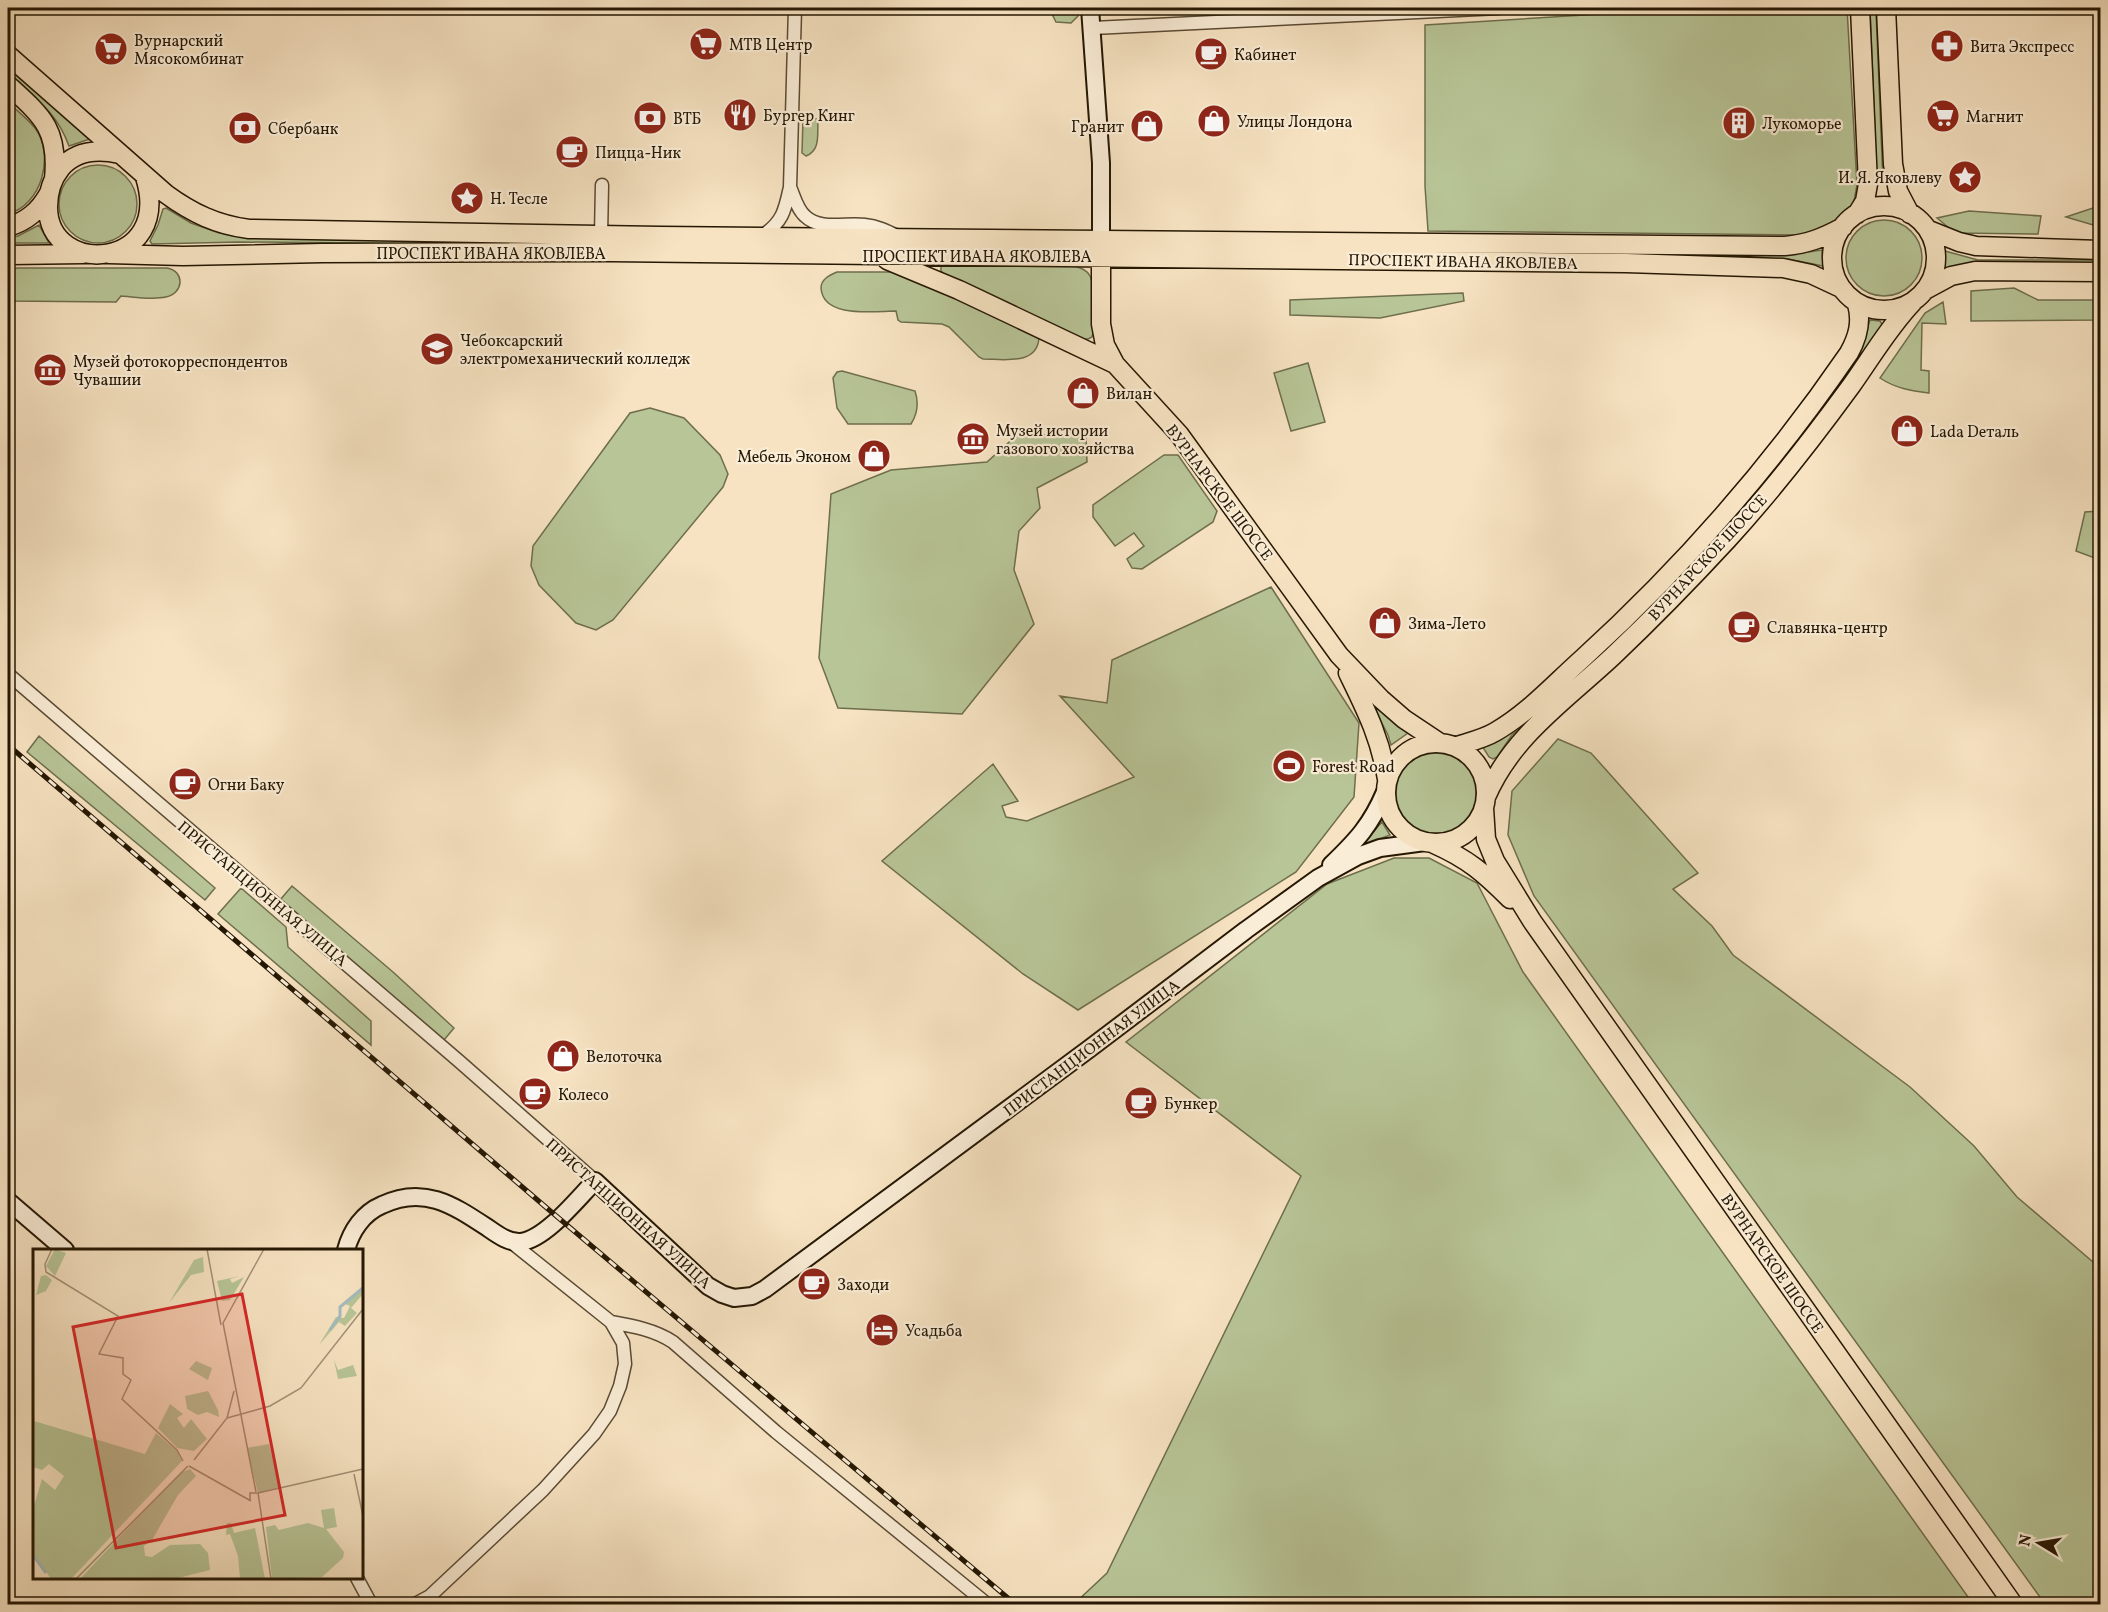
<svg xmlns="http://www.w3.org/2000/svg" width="2108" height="1612" viewBox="0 0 2108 1612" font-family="Vollkorn,serif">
<rect width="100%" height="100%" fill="#f7e3c2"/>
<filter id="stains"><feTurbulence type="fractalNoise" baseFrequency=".00333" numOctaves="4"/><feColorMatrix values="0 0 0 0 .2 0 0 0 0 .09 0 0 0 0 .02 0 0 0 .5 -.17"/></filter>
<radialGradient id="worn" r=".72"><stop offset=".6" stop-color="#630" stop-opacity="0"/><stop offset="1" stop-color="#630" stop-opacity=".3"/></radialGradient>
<path fill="#b8c597" stroke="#6e6e4d" stroke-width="1.5" d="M 1049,8 L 1077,8 L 1078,16 L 1071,23 L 1056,22 Z
M 1697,8 L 1847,8 L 1857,185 L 1852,212 L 1835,231 L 1805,235 L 1428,231 L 1425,186 L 1425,25 Z
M 1870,8 L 1875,8 L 1876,12 L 1883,182 L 1877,182 Z
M 8,67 L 90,139 L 69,146 C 56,110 35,99 8,74 Z
M 8,102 C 16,110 28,119 35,128 C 55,155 42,205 8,214 Z
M 807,114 L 818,120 C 817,134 821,150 806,156 L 802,153 L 803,118 Z
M59 204a39 39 0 1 1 78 0a39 39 0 1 1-78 0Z
M 2096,207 L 2100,207 L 2100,227 L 2066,217 Z
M 166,208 L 191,223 L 219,233 L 253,238 L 1087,249 L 239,242 L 152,244 L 150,241 L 158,225 L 163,209 Z
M 1969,211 L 2041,216 L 2038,234 L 1955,233 L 1937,218 Z
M1846 258a38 38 0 1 1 76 0a38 38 0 1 1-76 0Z
M 39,225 L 49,243 L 8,243 L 8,238 L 18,236 Z
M 1115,247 L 1788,255 L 1822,250 L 1823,266 L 1788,259 L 1115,251 Z
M 1945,251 L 1978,260 L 2100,260 L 2100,266 L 1944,275 Z
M 950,261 L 1074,266 C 1081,268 1087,270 1090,276 C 1096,287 1093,316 1094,329 L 1092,337 L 1088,339 L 1080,339 L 946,276 L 941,271 L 941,265 Z
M 17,268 L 167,268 C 185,271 184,293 166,297 C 152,300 135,297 121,296 L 116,302 L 8,301 L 8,271 Z
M 837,272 L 895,272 L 905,274 L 1039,337 C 1038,366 1003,359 983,359 L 979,357 L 949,327 L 942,324 L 901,322 L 898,320 L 896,311 C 875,311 823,319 821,288 C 821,279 830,275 837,272 Z
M 2014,288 L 2038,300 L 2100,300 L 2100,320 L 1971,321 L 1971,291 Z
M 1463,293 L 1464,301 L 1380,318 L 1290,315 L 1290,300 Z
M 1943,302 L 1946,324 L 1922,323 L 1921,370 L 1929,371 L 1929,393 C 1911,391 1895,388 1880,378 L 1925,313 Z
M 1870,320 L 1880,321 L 1882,324 L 1881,327 L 1846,381 L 1765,484 L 1763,483 L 1762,481 L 1842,378 L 1861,349 Z
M 1308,363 L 1325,422 L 1291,431 L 1274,373 Z
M 842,371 L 915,391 C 919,403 918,413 911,424 L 848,424 L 837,408 L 833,378 L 837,372 Z
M 650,408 L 684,418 L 720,455 L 728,474 L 723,487 L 613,620 L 596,630 L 576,623 L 539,585 L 531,566 L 533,546 L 630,413 Z
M 1018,434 L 1086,436 L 1087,462 L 1037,488 L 1040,508 L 1019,531 L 1014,570 L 1034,624 L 962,714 L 838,708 L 819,658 L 831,494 L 891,470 L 987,462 Z
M 1164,455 L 1178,455 L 1217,511 L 1213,522 L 1142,569 L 1132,568 L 1127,559 L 1144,546 L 1134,533 L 1115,546 L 1093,517 L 1093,505 Z
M 2100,511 L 2100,560 L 2076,551 L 2085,512 Z
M 1271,587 L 1359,723 L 1354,797 L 1296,872 L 1078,1010 L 1023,974 L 882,861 L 993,764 L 1018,801 L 1002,806 L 1006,817 L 1027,821 L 1134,777 L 1060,696 L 1107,703 L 1112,660 Z
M 1621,632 L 1624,635 L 1547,707 L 1512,735 L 1497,757 L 1493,759 L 1489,757 L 1482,746 Z
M 1367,694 L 1399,727 L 1408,733 L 1391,745 L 1388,735 Z
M 39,736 L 215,888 L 205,900 L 27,752 Z
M 1558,739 L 1591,753 L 1698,873 L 1673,889 L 1712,926 L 1733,955 L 1910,1087 L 1974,1146 L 2017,1197 L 2100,1268 L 2100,1604 L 2045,1604 L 1534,896 L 1508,835 L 1512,791 Z
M1396 793a40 40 0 1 1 80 0a40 40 0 1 1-80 0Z
M 1382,822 L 1390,835 L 1359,847 Z
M 1394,858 L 1429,858 L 1477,883 L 1523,972 L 1973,1604 L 1074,1604 L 1107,1573 L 1301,1176 L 1126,1042 L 1327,884 Z
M 292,886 L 393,972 L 454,1028 L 444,1040 L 280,900 Z
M 241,888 L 286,927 L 288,947 L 371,1021 L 371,1045 L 218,914 Z"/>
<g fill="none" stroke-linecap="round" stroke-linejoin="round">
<g stroke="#5a4a33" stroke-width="15">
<path id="street" d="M 1093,28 L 1499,8
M 790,187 C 794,196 797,209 805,216 C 820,231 847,222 865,225 C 877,226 887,231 897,236
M 601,235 L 602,185
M 762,236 C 783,222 785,210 790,187 L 795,8
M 8,674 L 460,1062 L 595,1181
M 611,1322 C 633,1326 655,1330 673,1342 L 776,1432 L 987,1604
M 357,1578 L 371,1604
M 415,1604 L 430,1596 L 543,1490 L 594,1434 L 610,1411 L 620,1386 L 625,1364 L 623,1343 L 611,1322 L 511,1242"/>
</g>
<g stroke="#251703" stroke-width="20">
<path id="secondary" d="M 1090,8 L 1101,163 L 1101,239
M 1331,865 C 1357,840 1371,825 1385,792
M 8,1201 L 65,1250
M 346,1250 C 351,1231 363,1213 382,1205 C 424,1185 453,1205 488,1228 C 498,1235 509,1243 521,1242 C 546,1239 578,1198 595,1181 L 708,1286 L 722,1294 L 734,1298 L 752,1296 L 765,1289 L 1089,1049 L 1246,930 L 1318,878 L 1358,856 L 1380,848 L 1425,842"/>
</g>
<g stroke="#251703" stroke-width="21">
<path id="primary" d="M 1886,8 L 1893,164 L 1898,191 L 1910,214
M 8,55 L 166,194 C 192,213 217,225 249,229 L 660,236 L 1785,246 C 1807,244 1823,238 1843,227
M 8,85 C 42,116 59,129 54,179
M 120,154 C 98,149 76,150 61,168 C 52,179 48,194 48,207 C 48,278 174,270 145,177
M1832 258a52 52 0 1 1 104 0a52 52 0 1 1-104 0Z
M 1857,214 L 1865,201 L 1868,184 L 1860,8
M 8,227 C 27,221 39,211 49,193
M 1929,230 L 1959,242 L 1976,246 L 2100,250
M 1101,244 L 1101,324 L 1105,345 L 1115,364 L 1179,434 L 1339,655 L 1381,699 L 1404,719 L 1440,743
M 109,254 L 183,256 L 322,253 L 611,252 L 1626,263 L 1783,268 L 1811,274 L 1841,288
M 8,255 L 83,254
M 887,260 L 959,290 L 1115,364
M 1925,290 L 1951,276 L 1975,271 L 2100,272
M 1348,673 C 1366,710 1380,737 1387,779
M1386 793a50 50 0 1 1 100 0a50 50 0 1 1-100 0Z
M 1457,746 C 1469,742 1483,739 1495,732 C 1528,713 1554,684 1582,659 C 1682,568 1773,464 1849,353 C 1858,337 1862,322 1857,304
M 1486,797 C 1512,736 1566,700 1613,656 C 1652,619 1691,579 1728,539 C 1771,492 1813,438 1851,386 C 1871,358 1889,327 1913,302
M 1484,808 L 1486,839 L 1495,861 L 1532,921 L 2013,1604
M 1434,844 C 1468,859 1484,873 1510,899"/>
</g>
<use href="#street" stroke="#faedd7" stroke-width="12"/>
<use href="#secondary" stroke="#faedd7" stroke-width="16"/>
<use href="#primary" stroke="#f7e3c2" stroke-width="18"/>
<g stroke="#251703" stroke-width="5">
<path id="rail" d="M 8,745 L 548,1209 L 1015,1604"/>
</g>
<use href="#rail" stroke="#faedd7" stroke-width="3" stroke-dasharray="9" stroke-linecap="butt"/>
</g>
<defs>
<g id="supermarket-disc" transform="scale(1.725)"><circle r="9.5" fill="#8f2418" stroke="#faedd7"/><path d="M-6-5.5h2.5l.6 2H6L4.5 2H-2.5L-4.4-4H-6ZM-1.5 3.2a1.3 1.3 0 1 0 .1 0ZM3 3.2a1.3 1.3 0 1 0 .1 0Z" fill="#fff"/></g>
<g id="pharmacy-disc" transform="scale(1.725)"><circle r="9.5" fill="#8f2418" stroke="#faedd7"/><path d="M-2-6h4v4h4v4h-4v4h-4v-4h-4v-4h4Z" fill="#fff"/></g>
<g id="cafe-disc" transform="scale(1.725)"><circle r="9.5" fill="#8f2418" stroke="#faedd7"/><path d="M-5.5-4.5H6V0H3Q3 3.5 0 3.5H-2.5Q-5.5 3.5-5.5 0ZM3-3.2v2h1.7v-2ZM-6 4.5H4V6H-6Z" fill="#fff"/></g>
<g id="restaurant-disc" transform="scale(1.725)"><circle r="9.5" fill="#8f2418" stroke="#faedd7"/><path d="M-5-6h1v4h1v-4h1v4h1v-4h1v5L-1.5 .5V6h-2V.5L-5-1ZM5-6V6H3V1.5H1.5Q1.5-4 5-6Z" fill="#fff"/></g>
<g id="bank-disc" transform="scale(1.725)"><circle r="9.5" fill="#8f2418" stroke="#faedd7"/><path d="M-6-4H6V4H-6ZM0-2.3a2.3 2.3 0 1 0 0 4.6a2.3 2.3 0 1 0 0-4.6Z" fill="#fff"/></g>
<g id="shop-disc" transform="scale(1.725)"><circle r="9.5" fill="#8f2418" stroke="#faedd7"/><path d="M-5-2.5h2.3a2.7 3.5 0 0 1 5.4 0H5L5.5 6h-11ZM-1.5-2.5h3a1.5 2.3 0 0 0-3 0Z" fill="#fff"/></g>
<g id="building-disc" transform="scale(1.725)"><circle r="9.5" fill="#8f2418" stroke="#faedd7"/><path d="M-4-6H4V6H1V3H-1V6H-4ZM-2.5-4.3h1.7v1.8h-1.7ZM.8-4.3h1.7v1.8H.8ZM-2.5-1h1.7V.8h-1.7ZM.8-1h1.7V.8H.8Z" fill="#fff"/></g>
<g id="sight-disc" transform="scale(1.725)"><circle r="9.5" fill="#8f2418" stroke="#faedd7"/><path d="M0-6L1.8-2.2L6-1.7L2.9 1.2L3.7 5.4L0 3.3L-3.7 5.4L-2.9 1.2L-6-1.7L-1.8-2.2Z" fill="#fff"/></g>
<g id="university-disc" transform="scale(1.725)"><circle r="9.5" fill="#8f2418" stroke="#faedd7"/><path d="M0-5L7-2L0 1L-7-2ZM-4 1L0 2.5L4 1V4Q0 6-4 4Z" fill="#fff"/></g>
<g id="museum-disc" transform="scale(1.725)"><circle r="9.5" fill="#8f2418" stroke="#faedd7"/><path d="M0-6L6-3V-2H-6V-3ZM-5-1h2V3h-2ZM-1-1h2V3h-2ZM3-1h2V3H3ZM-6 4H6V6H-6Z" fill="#fff"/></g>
<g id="stadium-disc" transform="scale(1.725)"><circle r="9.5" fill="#8f2418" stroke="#faedd7"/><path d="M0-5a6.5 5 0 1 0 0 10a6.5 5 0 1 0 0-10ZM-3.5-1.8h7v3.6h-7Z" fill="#fff"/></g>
<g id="hotel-disc" transform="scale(1.725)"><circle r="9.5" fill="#8f2418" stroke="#faedd7"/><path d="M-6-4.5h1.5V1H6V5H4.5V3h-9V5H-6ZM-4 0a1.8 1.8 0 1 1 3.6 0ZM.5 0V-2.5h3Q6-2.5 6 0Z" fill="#fff"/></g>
</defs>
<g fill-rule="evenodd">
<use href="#supermarket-disc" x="706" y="44"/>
<use href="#pharmacy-disc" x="1947" y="46"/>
<use href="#supermarket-disc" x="111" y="49"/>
<use href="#cafe-disc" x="1211" y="54"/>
<use href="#restaurant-disc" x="740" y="115"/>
<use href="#supermarket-disc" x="1943" y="116"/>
<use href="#bank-disc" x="650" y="118"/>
<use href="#shop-disc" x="1214" y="121"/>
<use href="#building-disc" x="1739" y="123"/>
<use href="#shop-disc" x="1147" y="126"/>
<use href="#bank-disc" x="245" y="128"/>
<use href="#cafe-disc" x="572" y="152"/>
<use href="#sight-disc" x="1965" y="177"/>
<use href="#sight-disc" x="467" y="198"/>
<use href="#university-disc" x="437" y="349"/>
<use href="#museum-disc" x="50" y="370"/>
<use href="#shop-disc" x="1083" y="393"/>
<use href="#shop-disc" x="1907" y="431"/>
<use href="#museum-disc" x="973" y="439"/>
<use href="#shop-disc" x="874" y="456"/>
<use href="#shop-disc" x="1385" y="623"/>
<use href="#cafe-disc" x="1744" y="627"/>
<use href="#stadium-disc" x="1289" y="766"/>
<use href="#cafe-disc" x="185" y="784"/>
<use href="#shop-disc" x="563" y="1056"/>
<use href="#cafe-disc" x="535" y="1094"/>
<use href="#cafe-disc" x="1141" y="1103"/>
<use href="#cafe-disc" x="814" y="1284"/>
<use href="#hotel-disc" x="882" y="1330"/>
</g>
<g text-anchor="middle" stroke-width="4.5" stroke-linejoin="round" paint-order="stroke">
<g font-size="16" fill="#251703" stroke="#faedd7" text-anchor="start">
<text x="134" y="46">Вурнарский<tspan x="134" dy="18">Мясокомбинат</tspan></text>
<text x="729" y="50">МТВ Центр</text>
<text x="1970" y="52">Вита Экспресс</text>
<text x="1234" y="60">Кабинет</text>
<text x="763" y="121">Бургер Кинг</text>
<text x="1966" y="122">Магнит</text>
<text x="673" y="124">ВТБ</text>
<text x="1237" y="127">Улицы Лондона</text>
<text x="1762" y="129">Лукоморье</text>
<text x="1124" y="132" text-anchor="end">Гранит</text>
<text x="268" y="134">Сбербанк</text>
<text x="595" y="158">Пицца-Ник</text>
<text x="1942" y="183" text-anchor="end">И. Я. Яковлеву</text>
<text x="490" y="204">Н. Тесле</text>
<text x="460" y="346">Чебоксарский<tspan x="460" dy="18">электромеханический колледж</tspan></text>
<text x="73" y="367">Музей фотокорреспондентов<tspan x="73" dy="18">Чувашии</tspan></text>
<text x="1106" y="399">Вилан</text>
<text x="996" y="436">Музей истории<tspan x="996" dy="18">газового хозяйства</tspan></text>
<text x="1930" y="437">Lada Dеталь</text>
<text x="851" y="462" text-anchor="end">Мебель Эконом</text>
<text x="1408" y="629">Зима-Лето</text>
<text x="1767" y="633">Славянка-центр</text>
<text x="1312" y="772">Forest Road</text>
<text x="208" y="790">Огни Баку</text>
<text x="586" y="1062">Велоточка</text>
<text x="558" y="1100">Колесо</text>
<text x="1164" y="1109">Бункер</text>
<text x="837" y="1290">Заходи</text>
<text x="905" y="1336">Усадьба</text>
</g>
<g font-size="16" fill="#251703" stroke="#faedd7">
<text x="491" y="259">ПРОСПЕКТ ИВАНА ЯКОВЛЕВА</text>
<text x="977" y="262">ПРОСПЕКТ ИВАНА ЯКОВЛЕВА</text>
<text transform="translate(1463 261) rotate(1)" y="6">ПРОСПЕКТ ИВАНА ЯКОВЛЕВА</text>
<text transform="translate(1220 492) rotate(53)" y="6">ВУРНАРСКОЕ ШОССЕ</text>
<text transform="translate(1707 557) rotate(-47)" y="6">ВУРНАРСКОЕ ШОССЕ</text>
<text transform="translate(263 893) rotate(40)" y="6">ПРИСТАНЦИОННАЯ УЛИЦА</text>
<text transform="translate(1091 1047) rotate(-37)" y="6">ПРИСТАНЦИОННАЯ УЛИЦА</text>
<text transform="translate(629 1213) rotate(42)" y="6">ПРИСТАНЦИОННАЯ УЛИЦА</text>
<text transform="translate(1773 1263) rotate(55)" y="6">ВУРНАРСКОЕ ШОССЕ</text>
</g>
</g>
<g transform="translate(33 1249)">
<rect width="330" height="330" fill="#f7e3c2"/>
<path d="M 22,0 L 33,4 L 22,27 L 13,17 ZM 170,8 L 171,23 L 158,26 L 136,54 L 161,11 ZM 13,26 L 19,31 L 13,42 L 3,46 L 8,27 ZM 207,27 L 197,30 L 199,34 L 211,28 L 197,51 L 189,52 L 184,32 ZM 330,37 L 330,45 L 318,59 L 324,64 L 312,77 L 306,73 L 286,96 L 303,68 L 311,69 L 317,57 L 310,54 ZM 301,111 L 305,121 L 320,116 L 324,127 L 305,130 ZM 163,112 L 179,119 L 175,131 L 156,120 ZM 175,142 L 185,161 L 186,168 L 174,163 L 165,166 L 154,160 L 152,147 ZM 137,155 L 150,165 L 144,169 L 151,179 L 158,170 L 174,190 L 161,202 L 144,199 L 125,179 ZM 1,172 L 112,205 L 123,184 L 144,202 L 149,212 L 38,330 L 18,330 L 0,304 L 0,260 L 9,230 L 22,241 L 31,227 L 16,215 L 9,221 L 0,218 ZM 236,195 L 247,239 L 225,244 L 214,199 ZM 157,220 L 163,227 L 145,246 L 119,291 L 111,297 L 112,307 L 119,308 L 137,296 L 167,295 L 175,304 L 177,321 L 141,330 L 47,330 L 147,224 ZM 301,259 L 304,278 L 293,280 L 311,303 L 310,309 L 289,328 L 239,330 L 233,278 L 242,276 L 246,281 L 275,274 L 291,279 L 288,261 ZM 194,274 L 198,274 L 201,284 L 222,279 L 232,330 L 207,330 L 205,307 L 197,285 L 193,286 Z" fill="#b8c597"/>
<path fill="none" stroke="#a3bbbe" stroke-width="3" d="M 297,81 L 307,67 L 307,58 L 330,39M 0,306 L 13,324"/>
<path fill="none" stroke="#a39176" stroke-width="1.5" d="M 19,0 L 12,15 L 13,23 L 85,67 L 66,105 L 90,109 L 90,125 L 98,131 L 89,150 L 144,201 L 150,212M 174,0 L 188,76M 194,169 L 237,157 L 268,139 L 330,60M 161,211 L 194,169 L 201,142M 156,217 L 218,252M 321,225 L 330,267M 223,243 L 190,74 L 231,0M 225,244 L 330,220M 217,252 L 217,244 L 225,244 L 238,330M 43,330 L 155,217"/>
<path fill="#d62828" fill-opacity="0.15" stroke="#d62828" stroke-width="3" d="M 209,45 L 252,266 L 83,299 L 40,78 Z"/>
<rect width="330" height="330" fill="none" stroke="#251703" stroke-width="3"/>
</g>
<rect width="2108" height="1612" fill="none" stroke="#f7e3c2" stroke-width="30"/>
<rect x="9" y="9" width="2090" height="1594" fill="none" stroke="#251703" stroke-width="3"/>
<rect x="15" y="15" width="2078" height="1582" fill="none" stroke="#251703" stroke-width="1.5"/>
<g transform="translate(2039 1543) rotate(281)" stroke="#faedd7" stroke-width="4.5" paint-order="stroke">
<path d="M0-4.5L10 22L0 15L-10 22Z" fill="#251703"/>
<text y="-9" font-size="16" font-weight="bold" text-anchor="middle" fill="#251703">N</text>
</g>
<rect width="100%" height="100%" filter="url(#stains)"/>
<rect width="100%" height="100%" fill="url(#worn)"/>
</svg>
